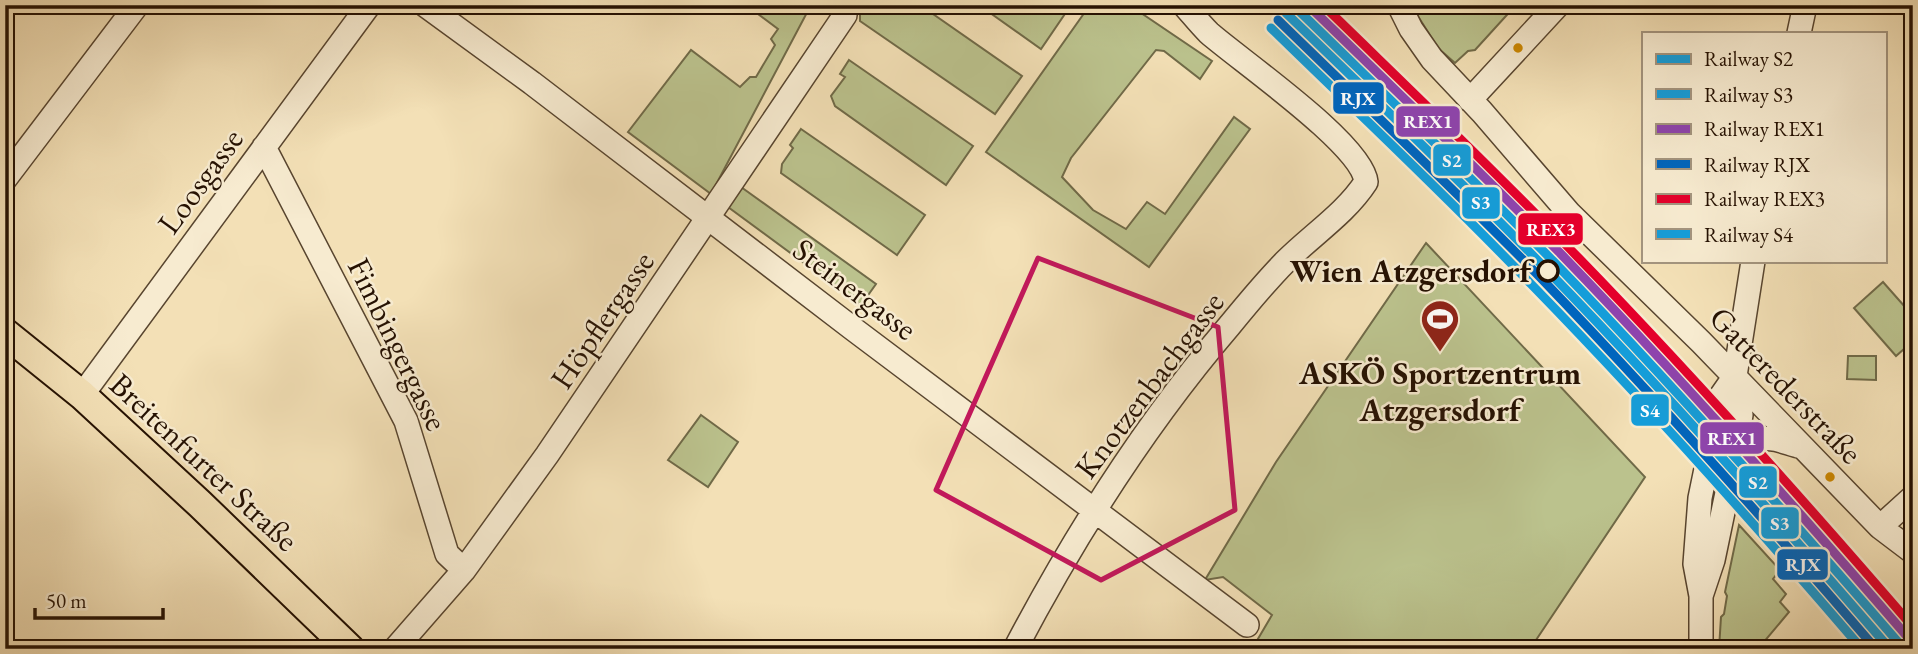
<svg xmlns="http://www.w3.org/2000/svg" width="1918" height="654" viewBox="0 0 1918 654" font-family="'EB Garamond',serif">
<rect width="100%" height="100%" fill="#f3e0b6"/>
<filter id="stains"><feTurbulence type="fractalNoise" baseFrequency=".00286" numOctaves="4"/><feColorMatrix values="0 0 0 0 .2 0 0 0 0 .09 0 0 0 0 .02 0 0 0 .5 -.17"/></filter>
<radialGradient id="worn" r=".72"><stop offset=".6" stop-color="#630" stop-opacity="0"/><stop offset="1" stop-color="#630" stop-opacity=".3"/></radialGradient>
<path fill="#bbc28d" stroke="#706a48" stroke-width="2" d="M 746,5 L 811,5 L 711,194 L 628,132 L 691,50 L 740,87 L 750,77 L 756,77 L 775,45 L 771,39 L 778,29 Z
M 860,5 L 920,5 L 1022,76 L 995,114 L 860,21 Z
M 979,5 L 1071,5 L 1041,49 Z
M 1411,5 L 1516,5 L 1475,50 L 1468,51 L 1455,63 L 1438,48 Z
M 1085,12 L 1141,13 L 1212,61 L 1200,79 L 1164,51 L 1156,50 L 1071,158 L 1062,177 L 1093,210 L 1126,229 L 1147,202 L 1165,214 L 1234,117 L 1250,129 L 1149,267 L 986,152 Z
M 849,60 L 973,146 L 946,185 L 835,106 L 831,96 L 845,77 L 840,74 Z
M 801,129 L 925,215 L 897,255 L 781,173 L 782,164 L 793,148 L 790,145 Z
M 741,187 L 876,284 L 861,305 L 728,207 Z
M 1426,243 L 1645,477 L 1530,649 L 1252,649 L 1272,615 L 1223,577 L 1205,580 L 1276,462 Z
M 1883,282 L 1913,316 L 1913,341 L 1896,356 L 1854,308 Z
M 1848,356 L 1876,356 L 1876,380 L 1847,379 Z
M 701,415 L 738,442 L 708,487 L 668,460 Z
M 1739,525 L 1780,570 L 1773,579 L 1786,594 L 1780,602 L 1789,612 L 1758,649 L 1719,649 L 1721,617 L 1724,614 L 1727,596 L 1725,592 Z"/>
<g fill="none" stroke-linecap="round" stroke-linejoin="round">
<g stroke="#58452f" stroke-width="26">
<path id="minor" d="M 425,5 L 532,83 L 852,328 L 1247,625
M 1399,5 L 1411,29 L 1432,59 L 1482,112 L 1569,213 L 1701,342 L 1880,527 L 1913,552
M 1799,33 L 1805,5
M 1470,100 L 1558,5
M 264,147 L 406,421 L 447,554 L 464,570
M 5,179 L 137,5
M 82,395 L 369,5
M 1733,464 C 1755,432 1764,435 1798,446
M 1880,527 L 1913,497
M 1701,596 L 1713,560 L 1733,464 L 1741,415 L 1735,376 L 1753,261
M 395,649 L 464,570 L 547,455 L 845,15
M 1015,649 C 1075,535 1146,423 1230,325 C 1248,303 1266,281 1286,261 C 1312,235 1346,213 1366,182 C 1363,145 1241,61 1209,33 C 1200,24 1192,14 1184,5
M 1701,649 L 1701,596 L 1695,564 L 1700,498 L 1721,396 L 1735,376"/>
</g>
<g stroke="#251102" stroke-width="32">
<path id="major" d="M 5,333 L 82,395 L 200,504 L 350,649"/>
</g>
<use href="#minor" stroke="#f7ebd0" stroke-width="23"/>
<use href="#major" stroke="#f3e0b6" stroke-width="28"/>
<g stroke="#f7ebd0" stroke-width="14">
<path id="rail-1" d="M 1293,5 C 1380,90 1468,174 1553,261 C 1674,386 1790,517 1904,649"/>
</g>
<g stroke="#f7ebd0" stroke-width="14">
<path id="rail-2" d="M 1286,13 C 1373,97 1461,181 1546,269 C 1665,391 1778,519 1890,649"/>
</g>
<g stroke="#f7ebd0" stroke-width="14">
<path id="rail-3" d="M 1308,5 C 1393,88 1478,169 1561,254 C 1682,379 1798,510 1912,642"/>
</g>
<g stroke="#f7ebd0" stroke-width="14">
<path id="rail-4" d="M 1278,20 C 1365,105 1454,189 1539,276 C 1655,397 1767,522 1876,649"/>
</g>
<g stroke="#f7ebd0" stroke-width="14">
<path id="rail-5" d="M 1323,5 C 1405,85 1488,164 1568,247 C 1687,369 1801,497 1913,627"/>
</g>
<g stroke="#f7ebd0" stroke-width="14">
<path id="rail-6" d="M 1271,28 C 1358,113 1447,196 1531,284 C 1646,402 1755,524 1862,649"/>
</g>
<use href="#rail-1" stroke="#159dd9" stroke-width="9"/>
<use href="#rail-2" stroke="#159dd9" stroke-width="9"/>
<use href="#rail-3" stroke="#8e44ad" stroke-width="9"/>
<use href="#rail-4" stroke="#0065bd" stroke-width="9"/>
<use href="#rail-5" stroke="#e4002b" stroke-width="9"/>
<use href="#rail-6" stroke="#159dd9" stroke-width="9"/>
</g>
<path fill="none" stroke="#c2185b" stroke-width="5" stroke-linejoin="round" d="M 1038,258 L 1218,327 L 1235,510 L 1101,580 L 936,490 Z"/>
<defs>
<g id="stadium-pin" transform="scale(2.0125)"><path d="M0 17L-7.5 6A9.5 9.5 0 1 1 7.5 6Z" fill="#8f2418" stroke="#f7ebd0"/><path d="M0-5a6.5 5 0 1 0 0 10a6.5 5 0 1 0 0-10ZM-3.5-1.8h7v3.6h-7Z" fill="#fff"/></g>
</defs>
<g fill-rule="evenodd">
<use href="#stadium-pin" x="1440" y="319"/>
</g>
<g fill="#cd8800" stroke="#f7ebd0" stroke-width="2.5">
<circle cx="1518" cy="48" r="6"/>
<circle cx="1830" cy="477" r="6"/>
</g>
<circle fill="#f7ebd0" stroke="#251102" stroke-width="3.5" cx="1548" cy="271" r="10"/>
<g text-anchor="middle" stroke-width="5" stroke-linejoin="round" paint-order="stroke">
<g font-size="32" fill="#251102" stroke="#f7ebd0">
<text transform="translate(200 181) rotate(-54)" y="11">Loosgasse</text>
<text transform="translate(855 289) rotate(37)" y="11">Steinergasse</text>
<text transform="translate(602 320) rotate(-56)" y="11">Höpflergasse</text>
<text transform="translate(398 344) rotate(64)" y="11">Fimbingergasse</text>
<text transform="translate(1149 385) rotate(-53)" y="11">Knotzenbachgasse</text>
<text transform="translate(1786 385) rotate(46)" y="11">Gatterederstraße</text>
<text transform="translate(204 462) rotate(43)" y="11">Breitenfurter Straße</text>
</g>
<g font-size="32" font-weight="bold" fill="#251102" stroke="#f7ebd0" text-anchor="end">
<text x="1531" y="282">Wien Atzgersdorf</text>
</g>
<g font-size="32" font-weight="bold" fill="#251102" stroke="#f7ebd0">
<text x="1440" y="384">ASKÖ Sportzentrum<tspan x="1440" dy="37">Atzgersdorf</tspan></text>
</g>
</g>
<g stroke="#f7ebd0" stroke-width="2.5">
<rect x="1332" y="81" width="53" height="34" rx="7" fill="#0065bd"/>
<rect x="1395" y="105" width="66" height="33" rx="7" fill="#8e44ad"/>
<rect x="1432" y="143" width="40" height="34" rx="7" fill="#159dd9"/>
<rect x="1461" y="186" width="40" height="34" rx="7" fill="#159dd9"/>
<rect x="1517" y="212" width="67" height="34" rx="7" fill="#e4002b"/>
<rect x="1630" y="393" width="40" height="34" rx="7" fill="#159dd9"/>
<rect x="1699" y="421" width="66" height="34" rx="7" fill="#8e44ad"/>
<rect x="1738" y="465" width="40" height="34" rx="7" fill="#159dd9"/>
<rect x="1760" y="506" width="40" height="34" rx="7" fill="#159dd9"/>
<rect x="1776" y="548" width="53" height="33" rx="7" fill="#0065bd"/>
</g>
<g font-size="19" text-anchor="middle" font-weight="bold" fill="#fff">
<text x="1358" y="105">RJX</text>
<text x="1428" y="128">REX1</text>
<text x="1452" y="167">S2</text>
<text x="1481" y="209">S3</text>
<text x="1551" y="236">REX3</text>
<text x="1650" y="417">S4</text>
<text x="1732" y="445">REX1</text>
<text x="1758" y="489">S2</text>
<text x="1780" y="530">S3</text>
<text x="1803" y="571">RJX</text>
</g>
<rect width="1918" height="654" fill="none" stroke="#f3e0b6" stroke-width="28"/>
<rect x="7" y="7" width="1904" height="640" fill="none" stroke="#251102" stroke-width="3.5"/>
<rect x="14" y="14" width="1890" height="626" fill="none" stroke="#251102" stroke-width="2"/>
<rect x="1642" y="32" width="245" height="231" fill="#f7ebd0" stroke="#a3947e" stroke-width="2"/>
<rect x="1656" y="54" width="35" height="10" fill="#159dd9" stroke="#a3947e" stroke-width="2"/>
<text x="1704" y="66" font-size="21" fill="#251102">Railway S2</text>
<rect x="1656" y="89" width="35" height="10" fill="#159dd9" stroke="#a3947e" stroke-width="2"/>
<text x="1704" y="102" font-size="21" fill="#251102">Railway S3</text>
<rect x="1656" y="124" width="35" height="10" fill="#8e44ad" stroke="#a3947e" stroke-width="2"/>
<text x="1704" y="136" font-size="21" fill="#251102">Railway REX1</text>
<rect x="1656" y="159" width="35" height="10" fill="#0065bd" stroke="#a3947e" stroke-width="2"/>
<text x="1704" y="172" font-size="21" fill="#251102">Railway RJX</text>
<rect x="1656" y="194" width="35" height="10" fill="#e4002b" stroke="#a3947e" stroke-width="2"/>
<text x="1704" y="206" font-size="21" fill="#251102">Railway REX3</text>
<rect x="1656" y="229" width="35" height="10" fill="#159dd9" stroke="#a3947e" stroke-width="2"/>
<text x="1704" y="242" font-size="21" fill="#251102">Railway S4</text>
<path d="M35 608v10h128v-10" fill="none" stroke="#251102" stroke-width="3.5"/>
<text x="46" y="608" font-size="21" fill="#251102" stroke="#f7ebd0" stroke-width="5" paint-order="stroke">50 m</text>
<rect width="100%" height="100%" filter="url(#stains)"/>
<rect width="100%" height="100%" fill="url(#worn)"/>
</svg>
